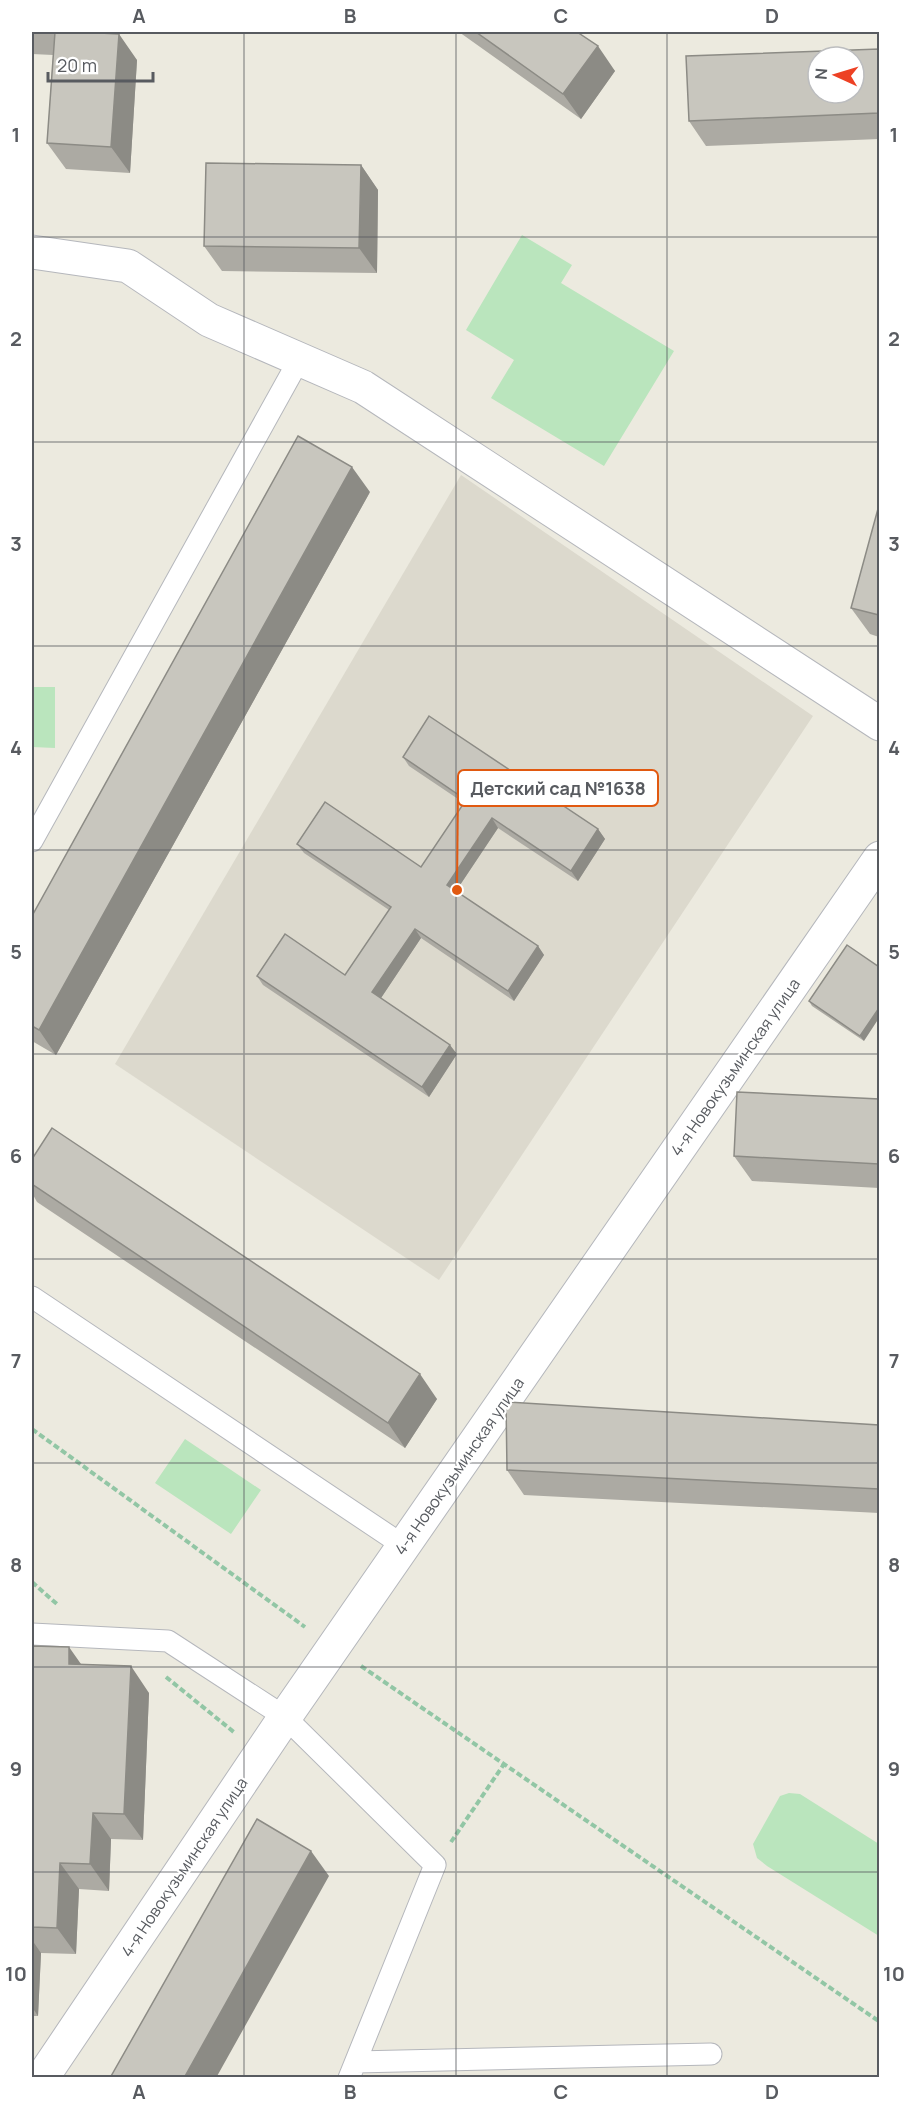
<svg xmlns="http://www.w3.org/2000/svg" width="911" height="2109" viewBox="0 0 911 2109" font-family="Manrope,sans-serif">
<rect width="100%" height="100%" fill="#eceadf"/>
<path fill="#dcd9cd" d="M 461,475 L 813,716 L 439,1280 L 115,1064 Z"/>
<path fill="#bae5bd" d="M 522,235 L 572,265 L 561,283 L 674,351 L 604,466 L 491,398 L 514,360 L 466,330 Z
M 32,687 L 55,687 L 55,748 L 32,747 Z
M 185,1439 L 261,1490 L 231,1534 L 155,1483 Z
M 789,1793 L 800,1794 L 879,1844 L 879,1936 L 767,1866 L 757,1858 L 753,1844 L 780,1796 Z"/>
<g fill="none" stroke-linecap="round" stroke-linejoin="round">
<g stroke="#b5b7bc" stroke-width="23">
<path id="service" d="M 32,841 L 300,358
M 32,1297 L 404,1546
M 32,1634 L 168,1641 L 285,1717 L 435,1865 L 349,2078
M 356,2062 L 711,2054"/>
</g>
<g stroke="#b5b7bc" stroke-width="35">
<path id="minor" d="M 32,252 L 128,266 L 209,320 L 363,387 L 880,724
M 42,2078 L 285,1717 L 880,858"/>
</g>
<path stroke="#92c6a5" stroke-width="4" stroke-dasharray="6 3" stroke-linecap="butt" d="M 32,1429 L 305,1627
M 32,1582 L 58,1605
M 361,1666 L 880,2022
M 166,1677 L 235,1733
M 451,1842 L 504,1764"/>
<use href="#service" stroke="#fff" stroke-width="21"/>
<use href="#minor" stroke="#fff" stroke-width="33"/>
</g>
<path fill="#acaaa3" d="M 32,32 L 80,32 L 137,60 L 130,173 L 66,169 L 47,143 L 53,55 L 32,54 Z
M 459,32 L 577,32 L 615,71 L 581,119 Z
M 879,49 L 879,139 L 706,146 L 689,121 Z
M 361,165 L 378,190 L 377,273 L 222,271 L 204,246 Z
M 370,492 L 56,1055 L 32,1041 L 32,916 Z
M 879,505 L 879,637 L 870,634 L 851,608 Z
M 403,757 L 598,829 L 605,839 L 578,881 L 498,828 L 456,891 L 538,946 L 544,955 L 514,1001 L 421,938 L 381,998 L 457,1054 L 429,1097 L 263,985 L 257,976 L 345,975 L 389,910 L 304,853 L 297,844 L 421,867 L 464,803 L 409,766 Z
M 847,945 L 864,1041 L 812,1006 L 809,1001 Z
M 879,1099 L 879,1188 L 752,1181 L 734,1156 Z
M 32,1159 L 437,1399 L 405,1448 L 37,1202 L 32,1193 Z
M 879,1425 L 879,1513 L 524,1495 L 507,1470 Z
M 32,1646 L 81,1664 L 149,1693 L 143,1840 L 111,1839 L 109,1891 L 79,1889 L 76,1954 L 41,1953 L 38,2016 L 32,2016 Z"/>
<path fill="#8c8b85" d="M 119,34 L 137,60 L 130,173 L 111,147 Z
M 598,46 L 615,71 L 581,119 L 563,94 Z
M 361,165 L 378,190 L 377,273 L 359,248 Z
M 352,467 L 370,492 L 56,1055 L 39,1030 Z
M 32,504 L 33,506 L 32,598 Z
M 492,818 L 498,828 L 454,894 L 447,885 Z
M 598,829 L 605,839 L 578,881 L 571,871 Z
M 415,929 L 421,938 L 379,1001 L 372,992 Z
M 538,946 L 544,955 L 514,1001 L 508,991 Z
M 879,1008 L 879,1018 L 864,1041 L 860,1036 Z
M 450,1045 L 457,1054 L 429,1097 L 422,1087 Z
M 420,1374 L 437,1399 L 405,1448 L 388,1423 Z
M 69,1647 L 88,1674 L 69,1664 Z
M 131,1666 L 149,1693 L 143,1840 L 124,1814 Z
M 93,1813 L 111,1839 L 109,1891 L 90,1864 Z
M 311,1851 L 329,1876 L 216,2078 L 184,2078 Z
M 60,1863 L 79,1889 L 76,1954 L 57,1928 Z
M 32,1940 L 41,1953 L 38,2016 L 32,2007 Z"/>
<path fill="#c8c6be" stroke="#8c8b85" stroke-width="1.5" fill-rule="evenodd" d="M 55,32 L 80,32 L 119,34 L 111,147 L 47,143 Z
M 476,32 L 577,32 L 598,46 L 563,94 Z
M 879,49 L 879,113 L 689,121 L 686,56 ZM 818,57 L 854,57 L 854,93 L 818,93 Z
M 206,163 L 361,165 L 359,248 L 204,246 Z
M 298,436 L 352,467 L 39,1030 L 32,1026 L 32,916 Z
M 879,505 L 879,615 L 851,608 Z
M 429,716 L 598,829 L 571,871 L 492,818 L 447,885 L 538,946 L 508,991 L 415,929 L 372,992 L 450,1045 L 422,1087 L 257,976 L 285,934 L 345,975 L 391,907 L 297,844 L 325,802 L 421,867 L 466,800 L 403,757 Z
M 847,945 L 879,967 L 879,1008 L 860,1036 L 809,1001 Z
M 737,1092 L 879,1099 L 879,1164 L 734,1156 Z
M 52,1128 L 420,1374 L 388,1423 L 32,1184 L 32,1159 Z
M 506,1402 L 879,1425 L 879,1489 L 507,1470 Z
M 32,1646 L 69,1647 L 69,1664 L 131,1666 L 124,1814 L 93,1813 L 90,1864 L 60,1863 L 57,1928 L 32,1927 Z
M 257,1819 L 311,1851 L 184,2078 L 110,2078 Z"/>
<path fill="none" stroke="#585b60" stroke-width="1.5" stroke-opacity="0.55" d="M 244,32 L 244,2078M 456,32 L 456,2078M 667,32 L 667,2078M 32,237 L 880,237M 32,442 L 880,442M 32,646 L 880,646M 32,850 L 880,850M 32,1054 L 880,1054M 32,1259 L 880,1259M 32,1463 L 880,1463M 32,1667 L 880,1667M 32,1872 L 880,1872"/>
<g text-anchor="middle" stroke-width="4.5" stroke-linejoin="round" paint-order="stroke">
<g font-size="16" fill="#585b60" stroke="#fff">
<text transform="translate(735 1067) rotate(-55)" y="6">4-я Новокузьминская улица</text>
<text transform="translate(459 1466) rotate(-55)" y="6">4-я Новокузьминская улица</text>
<text transform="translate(184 1867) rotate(-56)" y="6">4-я Новокузьминская улица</text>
</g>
</g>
<path fill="none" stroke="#e15910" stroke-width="2" d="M457 890L458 788"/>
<circle fill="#e15910" stroke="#fff" stroke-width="2" cx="457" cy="890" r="6"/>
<rect fill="#fff" stroke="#e15910" stroke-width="2" x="458" y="770" width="200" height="36" rx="6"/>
<g font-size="18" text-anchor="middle" font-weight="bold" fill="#585b60">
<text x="558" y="795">Детский сад №1638</text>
</g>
<rect width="911" height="2109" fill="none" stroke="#ffffff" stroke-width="66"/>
<g transform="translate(836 75) rotate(274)"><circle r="28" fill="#ffffff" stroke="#bcbdbf" stroke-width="1.5"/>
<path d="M0-4.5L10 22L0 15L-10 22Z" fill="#ed4124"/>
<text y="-9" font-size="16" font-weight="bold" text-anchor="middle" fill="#585b60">N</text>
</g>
<path d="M48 72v9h105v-9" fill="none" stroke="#585b60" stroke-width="3"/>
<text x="57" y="72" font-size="18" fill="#585b60" stroke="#ffffff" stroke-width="4.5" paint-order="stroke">20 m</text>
<rect x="33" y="33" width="845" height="2043" fill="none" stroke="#585b60" stroke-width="2"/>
<g font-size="20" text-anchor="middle" font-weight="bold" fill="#585b60">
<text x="139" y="23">A</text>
<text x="350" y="23">B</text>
<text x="561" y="23">C</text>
<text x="772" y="23">D</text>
<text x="16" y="142">1</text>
<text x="894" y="142">1</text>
<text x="16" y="346">2</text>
<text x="894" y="346">2</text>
<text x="16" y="551">3</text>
<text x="894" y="551">3</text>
<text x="16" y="755">4</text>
<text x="894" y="755">4</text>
<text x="16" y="959">5</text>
<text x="894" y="959">5</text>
<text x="16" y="1163">6</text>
<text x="894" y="1163">6</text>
<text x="16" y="1368">7</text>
<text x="894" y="1368">7</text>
<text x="16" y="1572">8</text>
<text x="894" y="1572">8</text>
<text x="16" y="1776">9</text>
<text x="894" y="1776">9</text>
<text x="16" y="1981">10</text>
<text x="894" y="1981">10</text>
<text x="139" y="2099">A</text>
<text x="350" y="2099">B</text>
<text x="561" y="2099">C</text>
<text x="772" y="2099">D</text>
</g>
</svg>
